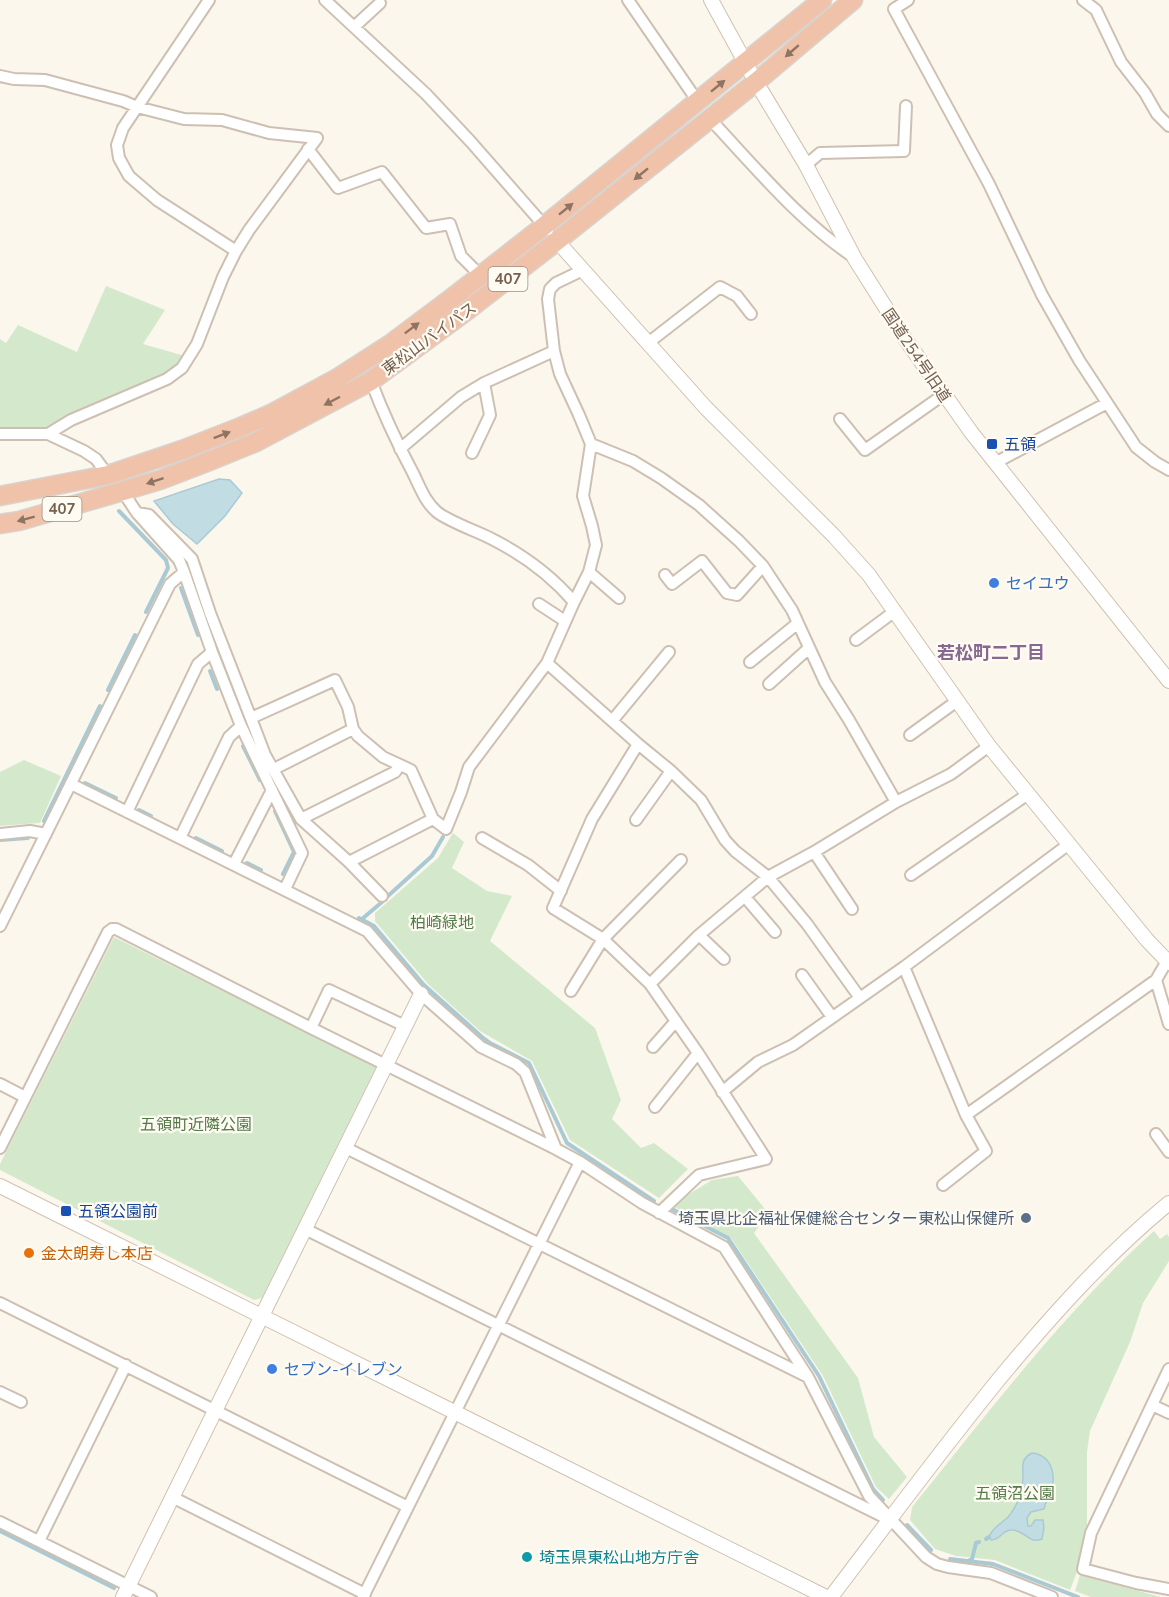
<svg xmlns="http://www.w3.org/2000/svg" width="1169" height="1597" viewBox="0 0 1169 1597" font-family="'Nunito Sans','Noto Sans JP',sans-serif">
<rect width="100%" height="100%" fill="#fbf7ed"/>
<path fill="#d4e9cb" d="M 106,286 L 165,310 L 143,344 L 185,356 L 180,366 L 53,424 L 44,431 L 19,428 L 0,428 L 0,339 L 6,343 L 18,325 L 77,352 Z
M 24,760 L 61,776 L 40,823 L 0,826 L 0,772 Z
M 453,833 L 464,842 L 452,868 L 487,891 L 512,896 L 490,941 L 595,1028 L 621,1100 L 612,1119 L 641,1148 L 654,1143 L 688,1169 L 659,1198 L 570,1140 L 532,1061 L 480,1031 L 428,984 L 375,921 L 375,913 L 438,858 Z
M 114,937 L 376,1067 L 262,1298 L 254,1300 L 0,1170 L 0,1164 Z
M 738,1176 L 769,1214 L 754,1233 L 858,1378 L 874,1437 L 907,1477 L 889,1499 L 876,1487 L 823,1376 L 731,1238 L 671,1205 L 712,1180 Z
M 1154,1231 L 1160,1239 L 1167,1234 L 1169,1237 L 1169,1261 L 1143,1303 L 1130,1342 L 1090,1431 L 1087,1452 L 1087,1527 L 1077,1572 L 1070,1590 L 995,1560 L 956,1556 L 935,1549 L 910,1520 L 912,1507 C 989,1412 1063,1313 1154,1231 Z
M 1080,1575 L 1161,1597 L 1091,1597 L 1075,1591 Z"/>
<path fill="#c2dce4" stroke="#a9cad5" stroke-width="1.5" d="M 219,479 L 230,480 L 242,493 L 225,516 L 197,544 L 173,524 L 154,501 Z
M 1032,1453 C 1046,1454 1054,1466 1053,1481 C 1052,1490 1046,1500 1044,1509 L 1031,1512 L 1027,1518 L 1028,1526 L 1031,1526 L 1035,1520 L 1043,1520 L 1044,1528 L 1042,1539 C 1029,1545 1024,1529 1011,1530 C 1002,1530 1001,1540 991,1540 L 989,1537 C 992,1528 1001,1524 1008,1517 C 1014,1510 1017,1504 1020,1496 C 1022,1490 1023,1484 1023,1477 C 1023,1467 1020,1459 1032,1453 Z"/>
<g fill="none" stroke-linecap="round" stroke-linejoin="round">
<path stroke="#a9cad5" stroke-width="4" d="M 119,511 L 166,560 L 168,568 L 146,612
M 181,588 L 198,635
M 210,671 L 217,689
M 108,690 L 135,635
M 243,746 L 260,780
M 85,783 L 116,798
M 139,810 L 151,816
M 275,811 L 294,852 L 283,874
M 44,821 L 100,706
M 196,838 L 222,851
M 0,840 L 28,838
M 247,863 L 261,870
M 388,896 L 432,856 L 443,837
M 359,918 L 374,926 L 424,985 L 482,1037 L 490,1043 L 529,1063 L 567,1143 L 654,1201
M 362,919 L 382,902
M 670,1208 L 728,1238 L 819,1376 L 873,1489 L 883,1500
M 907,1525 L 931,1550
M 0,1531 L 114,1588
M 986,1539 L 989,1537
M 950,1559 L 993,1564 L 1078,1597
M 968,1561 L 972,1559 L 976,1543 L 979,1542"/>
<g stroke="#cdc0b2" stroke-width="14">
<path id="street" d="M 209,0 L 123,128 L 117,145 L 119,158 L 129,176 L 157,200 L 236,251
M 325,0 L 426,94 L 471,142 L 548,230
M 628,0 L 698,102
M 908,0 L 894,9 L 989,184 L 1042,295 L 1079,360 L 1136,447 L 1155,462 L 1169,470
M 1083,0 L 1096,10 L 1121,62 L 1145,93 L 1157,114 L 1169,126
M 354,27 L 380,3
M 0,76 L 14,79 L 45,80 L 123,101 L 137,107 L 184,119 L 222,120 L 269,133 L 317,138
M 710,119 C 756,168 799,221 855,258
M 308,149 L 338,188 L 382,172 L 426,228 L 450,224 L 461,256 L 481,276
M 806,165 L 820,153 L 904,151 L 906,106
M 648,343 L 720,287 L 737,296 L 751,314
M 371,381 C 383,413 397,443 413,473 C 420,487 425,502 437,512 C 448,521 476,531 490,538 C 524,555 550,574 574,602
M 840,419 L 865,450 L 943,395
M 0,434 L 48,434 L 84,451 L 96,459 L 110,478
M 48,434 L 71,420 L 167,379 L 182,368 L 197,344 L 223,277 L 236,251 L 249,230 L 317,138
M 591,444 L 633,461 L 661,478 L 699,505 L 739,541 L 763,566 L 792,610 L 825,682 L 849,720 L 896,802
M 400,449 L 461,397 L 484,383 L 554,351
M 472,453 L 490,415 L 484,383
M 995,463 L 1107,403
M 121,489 L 137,513 L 179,560 L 184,572 L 212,652 L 241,726 L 302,853 L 285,889
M 137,513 L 149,515 L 192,559 L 210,613 L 257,734 L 265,755 L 301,819 L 349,862 L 382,896
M 589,572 L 619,598
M 665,575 L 672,584 L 702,561 L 727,593 L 737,595 L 763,566
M 539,604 L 565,621
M 856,640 L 895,611
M 750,662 L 798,623
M 547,663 L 638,744 L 671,771 L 701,800 L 725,840 L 735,851 L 768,877 L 807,924 L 860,998
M 769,684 L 809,648
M 251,718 L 335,680 L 348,707 L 353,729 L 358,736 L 383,757 L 411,770 L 433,819 L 446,829 L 461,792 L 469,767 L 547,663 L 574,602 L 589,572 L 596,545 L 592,526 L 583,496 L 591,444 L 579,415 L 560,374 L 554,351 L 548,299 L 550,289 L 556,283 L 583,270
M 612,721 L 669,652
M 910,735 L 957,701
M 638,744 L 592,819 L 553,908 L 603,939 L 650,984 L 698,1053 L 766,1159 L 699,1175 L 659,1213
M 274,769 L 353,729
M 71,784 L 367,931 L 421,994 L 481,1047 L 516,1064 L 525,1072 L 556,1149
M 127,812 L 198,664 L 212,652
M 301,819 L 395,772 L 400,765
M 636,820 L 671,771
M 0,834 L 30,831 L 46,834
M 180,838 L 229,737 L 241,726
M 482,838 L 528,865 L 561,891
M 814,852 L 852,909
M 349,862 L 433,819
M 234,864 L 272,790
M 911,875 L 1028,794
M 745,897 L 775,932
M 0,926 L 170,584 L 184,572
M 699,935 L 724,959
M 1167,961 L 1156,980 L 1169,1024
M 904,967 L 966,1115 L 986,1151 L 943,1185
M 802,975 L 832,1017
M 650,984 L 699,935 L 768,877 L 814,852 L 896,802 L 951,774 L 989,746
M 571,991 L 603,939 L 681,860
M 311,1028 L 329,990 L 405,1026
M 653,1047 L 676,1021
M 0,1084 L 25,1097
M 722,1092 L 758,1062 L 793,1045 L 904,967 L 1069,844
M 655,1107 L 698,1053
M 966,1115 L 1156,980
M 1156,1134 L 1169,1152
M 0,1148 L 108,932 L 112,929 L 116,929 L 311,1028 L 556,1149 L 580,1162 L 642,1203 L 724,1247 L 808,1377 L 869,1496 L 926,1557 L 937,1564 L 948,1567 L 991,1573 L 1052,1597
M 346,1148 L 808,1377
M 305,1229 L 884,1517
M 0,1303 L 408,1507
M 1169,1369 L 1091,1533 L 1083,1569 L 1136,1583 L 1169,1589
M 0,1392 L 21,1402
M 1152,1405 L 1169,1413
M 172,1497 L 365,1594
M 0,1522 L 151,1597
M 39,1541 L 126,1365
M 363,1597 L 580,1162"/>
</g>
<g stroke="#d0c1b0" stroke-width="16">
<path id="secondary" d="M 711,0 L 756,82 L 806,165 L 855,259 L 908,343 L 971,432 L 1169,681
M 557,241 L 706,408 L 834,536 L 869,575 L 989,746 L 1147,940 L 1169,963
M 0,1186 L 826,1597
M 123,1597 L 421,994
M 831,1597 C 888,1522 944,1446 1004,1373 C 1055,1312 1107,1254 1169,1203"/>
</g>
<g stroke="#d9d3ce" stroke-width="21">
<path id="highway" d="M 0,496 L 108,475 L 182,450 L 241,427 L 271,414 L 336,379 L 392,343 L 452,298 L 544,226 L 822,0
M 0,524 L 19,521 L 123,491 L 160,480 L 207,462 L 256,442 L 371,381 L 469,309 L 557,241 L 756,82 L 853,0"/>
</g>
<use href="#street" stroke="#fff" stroke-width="10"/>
<use href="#secondary" stroke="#fff" stroke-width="14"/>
<use href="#highway" stroke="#f0c2a9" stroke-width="18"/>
</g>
<defs><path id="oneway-solid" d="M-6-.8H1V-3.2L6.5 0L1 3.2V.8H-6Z" transform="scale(1.5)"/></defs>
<g fill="#8e7462">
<use href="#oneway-solid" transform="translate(792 51) rotate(139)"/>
<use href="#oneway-solid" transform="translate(718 86) rotate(-39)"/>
<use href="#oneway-solid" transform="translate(641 174) rotate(141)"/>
<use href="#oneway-solid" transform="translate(566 209) rotate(-39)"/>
<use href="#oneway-solid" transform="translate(412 328) rotate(-37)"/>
<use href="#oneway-solid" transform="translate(332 401) rotate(152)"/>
<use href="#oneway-solid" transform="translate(222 435) rotate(-21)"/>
<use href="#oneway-solid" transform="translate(155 481) rotate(162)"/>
<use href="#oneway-solid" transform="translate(26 519) rotate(165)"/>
</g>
<g fill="#1a4fb4" stroke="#fefbf3" stroke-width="2">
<rect x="986" y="438" width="12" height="12" rx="3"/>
<rect x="60" y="1205" width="12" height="12" rx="3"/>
</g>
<g fill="#3f7fe0" stroke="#fefbf3" stroke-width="2">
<circle cx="994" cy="583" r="6"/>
<circle cx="272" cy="1369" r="6"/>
</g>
<circle fill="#5c6f8a" stroke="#fefbf3" stroke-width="2" cx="1026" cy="1218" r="6"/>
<circle fill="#e8710a" stroke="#fefbf3" stroke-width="2" cx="29" cy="1253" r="6"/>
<circle fill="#0f9aa8" stroke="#fefbf3" stroke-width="2" cx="527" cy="1557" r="6"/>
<g text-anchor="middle" stroke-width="4.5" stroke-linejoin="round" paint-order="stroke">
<g fill="#fefbf3" stroke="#9f8f81" stroke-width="1.5">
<rect x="488.5" y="267" width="39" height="24" rx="4.5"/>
<rect x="42.5" y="497" width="39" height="24" rx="4.5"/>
</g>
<g font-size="15" font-weight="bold" fill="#766150">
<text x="508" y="284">407</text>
<text x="62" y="514">407</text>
</g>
<g font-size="16" fill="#766150" stroke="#fefbf3">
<text transform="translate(429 338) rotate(-36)" y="6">東松山バイパス</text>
<text transform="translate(917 355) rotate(56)" y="6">国道254号旧道</text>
</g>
<g font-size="16" fill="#164399" stroke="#fefbf3" text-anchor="start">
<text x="1004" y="450">五領</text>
<text x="78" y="1217">五領公園前</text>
</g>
<g font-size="16" fill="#366cbe" stroke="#fefbf3" text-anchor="start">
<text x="1006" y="589">セイユウ</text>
<text x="284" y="1375">セブン-イレブン</text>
</g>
<g font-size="16" fill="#537a49" stroke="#fefbf3">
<text x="442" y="928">柏崎緑地</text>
<text x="196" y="1130">五領町近隣公園</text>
<text x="1015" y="1499">五領沼公園</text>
</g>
<g font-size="16" fill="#4e5e75" stroke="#fefbf3" text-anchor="end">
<text x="1014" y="1224">埼玉県比企福祉保健総合センター東松山保健所</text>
</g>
<g font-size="16" fill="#c56008" stroke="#fefbf3" text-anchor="start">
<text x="41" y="1259">金太朗寿し本店</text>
</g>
<g font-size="16" fill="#0d838f" stroke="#fefbf3" text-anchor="start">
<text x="539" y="1563">埼玉県東松山地方庁舎</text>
</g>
<g font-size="18" font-weight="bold" fill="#876891" stroke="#fefbf3">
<text x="991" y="659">若松町二丁目</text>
</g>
</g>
</svg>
